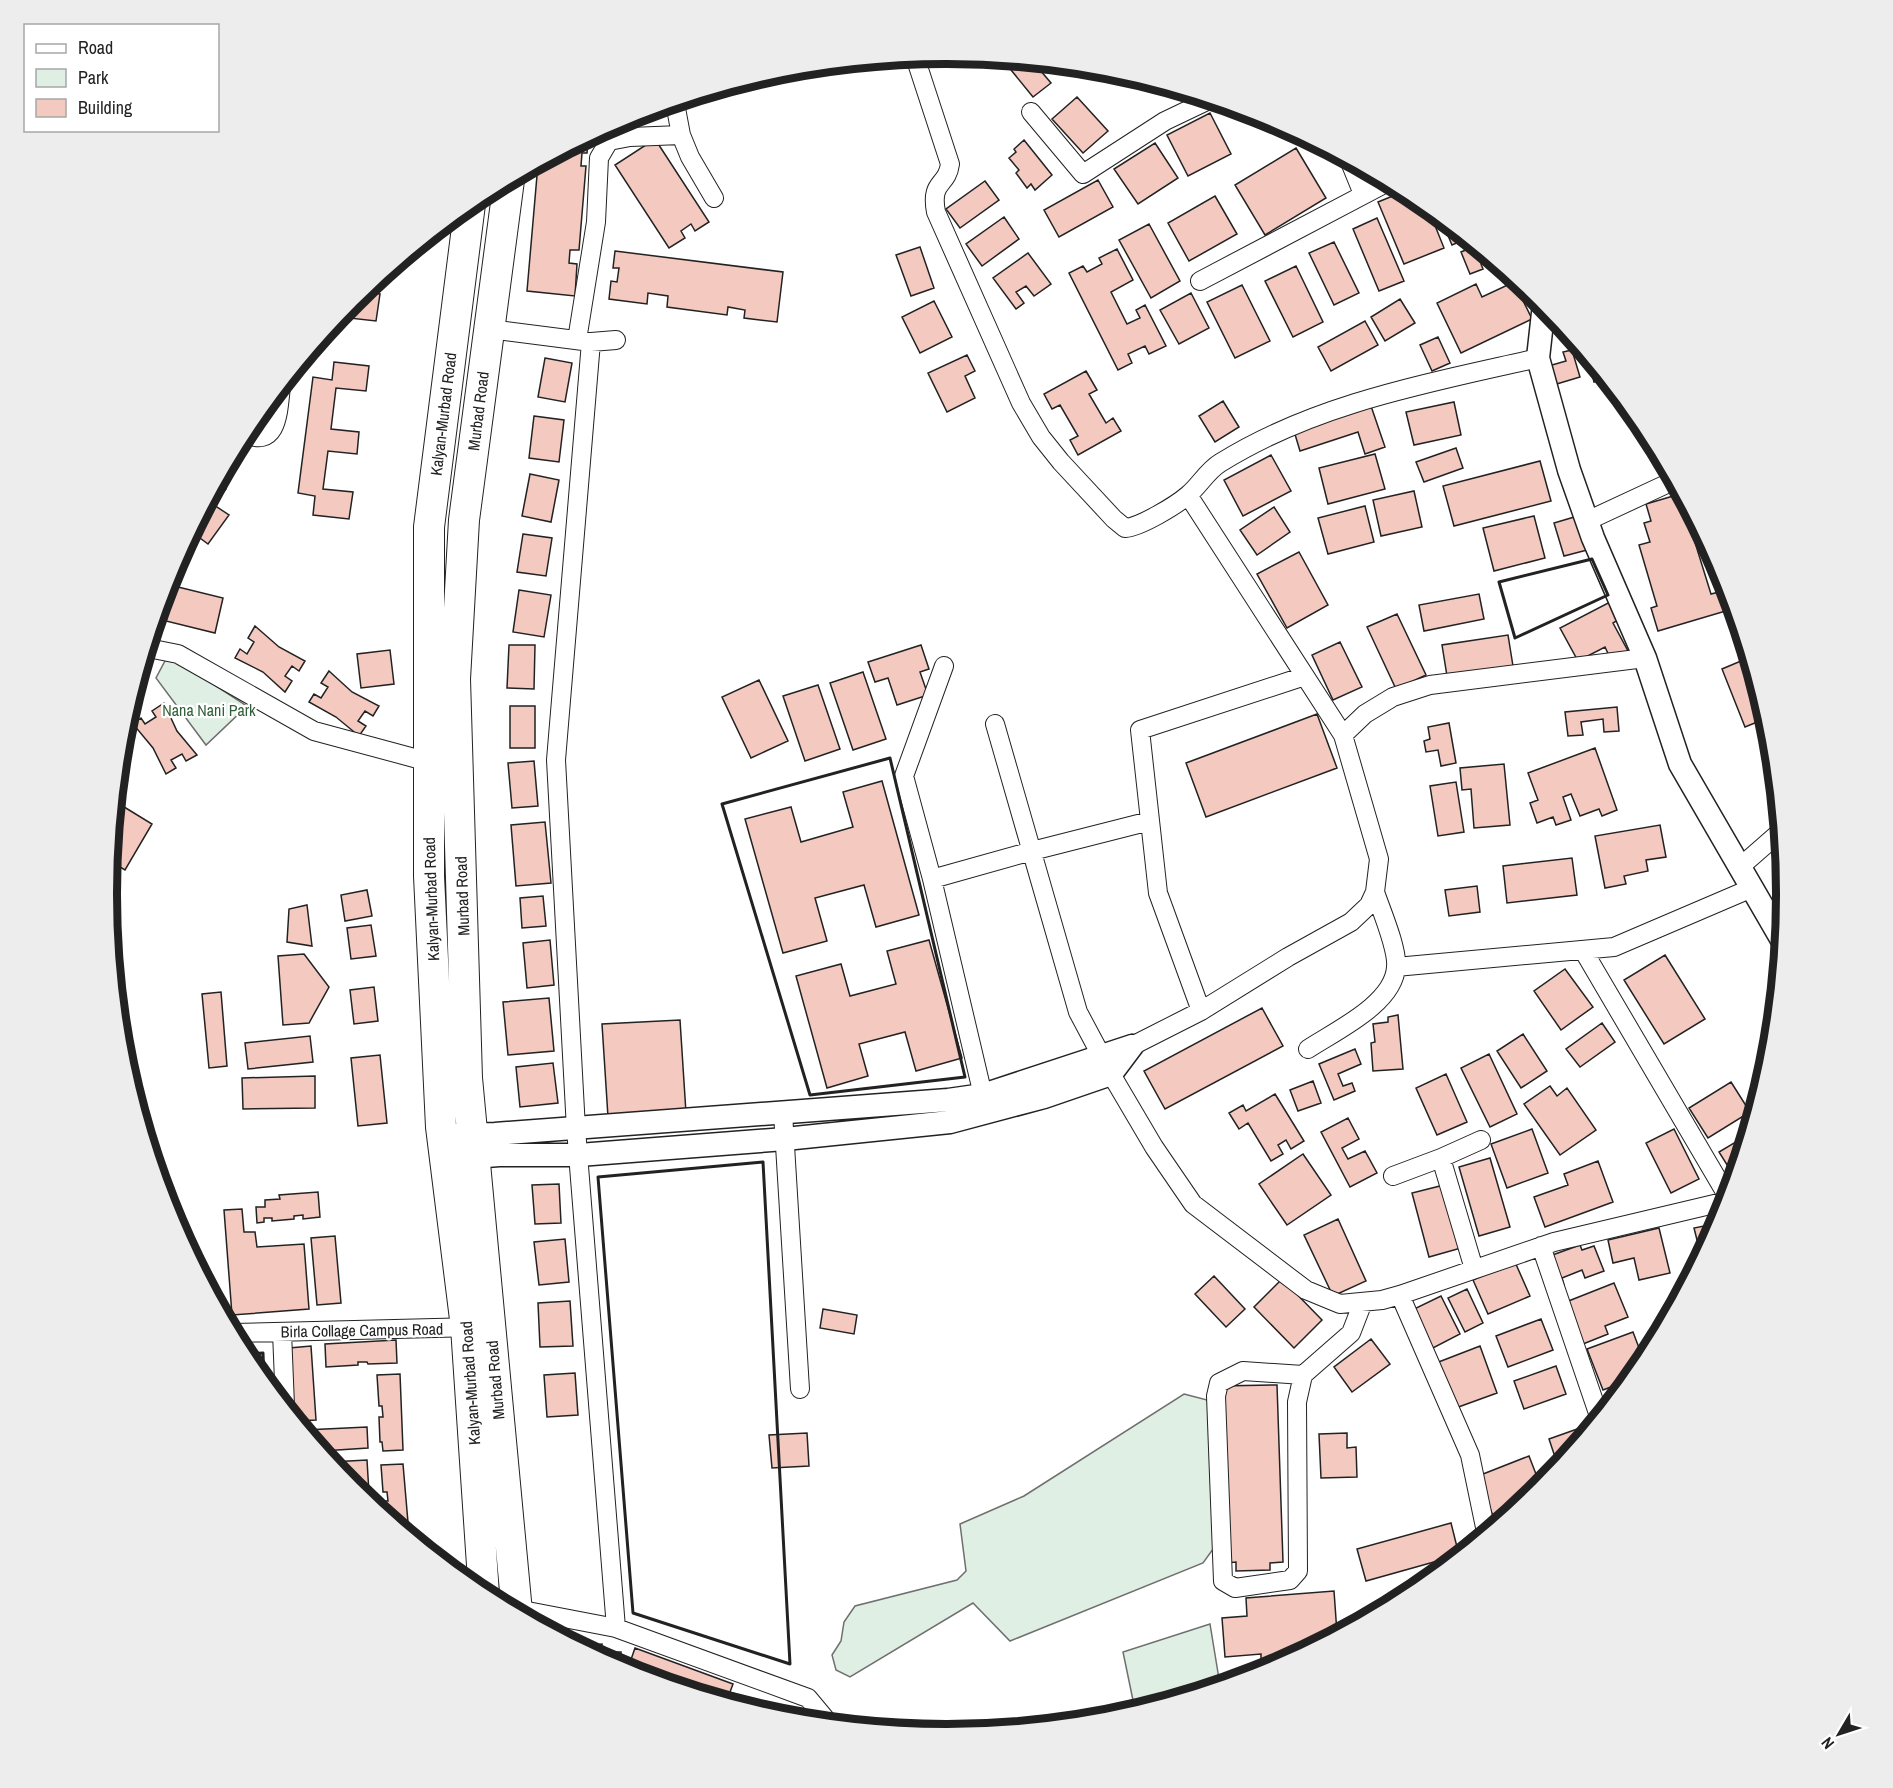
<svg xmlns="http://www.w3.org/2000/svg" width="1893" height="1788" viewBox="0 0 1893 1788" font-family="'Archivo Narrow',sans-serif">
<rect width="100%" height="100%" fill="#fff"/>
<path fill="#e0efe3" stroke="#6f6f6f" stroke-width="1.5" d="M 166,659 L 176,660 L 247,706 L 206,745 L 156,678 Z
M 1184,1394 L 1211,1401 L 1216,1545 L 1203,1563 L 1010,1641 L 973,1603 L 850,1677 L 836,1670 L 832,1655 L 841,1641 L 844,1622 L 855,1606 L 957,1580 L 966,1571 L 960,1524 L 1024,1496 Z
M 1210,1624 L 1220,1685 L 1135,1710 L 1123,1652 Z"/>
<path fill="#f3c9c0" stroke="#222" stroke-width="1.5" d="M 1012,60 L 1034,63 L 1051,83 L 1033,97 L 1007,65 Z
M 1077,97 L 1108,131 L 1083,153 L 1052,119 Z
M 1210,113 L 1231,154 L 1188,176 L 1167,135 Z
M 1281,125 L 1299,135 L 1288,140 Z
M 588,138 L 587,153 L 582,153 L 581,166 L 586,166 L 579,250 L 570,250 L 569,263 L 577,264 L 575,296 L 527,291 L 538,164 Z
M 655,139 L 709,222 L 695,231 L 691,224 L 681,231 L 685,238 L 669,248 L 615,165 Z
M 1024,140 L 1052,175 L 1035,190 L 1031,184 L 1027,188 L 1016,173 L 1019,170 L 1009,158 L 1016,152 L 1014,149 Z
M 1155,143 L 1178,178 L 1138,204 L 1114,169 Z
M 1296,148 L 1326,198 L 1265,235 L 1235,185 Z
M 1098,180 L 1113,207 L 1059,237 L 1044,210 Z
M 985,181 L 999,200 L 960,228 L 946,209 Z
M 1405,191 L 1428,208 L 1444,248 L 1404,264 L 1378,202 Z
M 1215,196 L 1237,234 L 1189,261 L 1168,223 Z
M 1004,217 L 1019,239 L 982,266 L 966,244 Z
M 1377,218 L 1404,281 L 1379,291 L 1353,229 Z
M 1441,219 L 1466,239 L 1452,245 Z
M 1149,224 L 1180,281 L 1151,298 L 1119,240 Z
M 1334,242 L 1359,293 L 1334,305 L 1309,253 Z
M 1475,246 L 1491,260 L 1481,264 L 1483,269 L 1470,274 L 1461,252 Z
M 920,247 L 934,288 L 911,296 L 896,255 Z
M 1117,249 L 1133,280 L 1111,292 L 1127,324 L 1140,318 L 1136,310 L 1145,305 L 1166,346 L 1149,354 L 1145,346 L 1128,354 L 1132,363 L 1118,370 L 1069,273 L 1083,266 L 1087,272 L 1102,264 L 1099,258 Z
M 615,251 L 783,272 L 777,322 L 744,318 L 745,310 L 728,307 L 727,315 L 667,307 L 668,296 L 648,293 L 647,304 L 609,299 L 611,281 L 617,282 L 619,268 L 613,268 Z
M 1028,253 L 1051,284 L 1034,296 L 1026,286 L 1016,292 L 1024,303 L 1016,309 L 993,278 Z
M 1296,266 L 1323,322 L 1293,337 L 1265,281 Z
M 1514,282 L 1532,319 L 1461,353 L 1437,303 L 1476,284 L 1482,297 Z
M 1242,285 L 1270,341 L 1235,358 L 1207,302 Z
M 362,292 L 380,294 L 376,321 L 340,317 L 353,300 Z
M 1191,293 L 1209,328 L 1179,344 L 1160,310 Z
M 1400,299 L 1415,323 L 1385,341 L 1371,317 Z
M 934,301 L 952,337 L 920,353 L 902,317 Z
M 1365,321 L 1378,345 L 1331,371 L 1318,347 Z
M 1438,337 L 1450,363 L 1432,371 L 1420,345 Z
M 1572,350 L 1580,377 L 1550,386 L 1545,367 L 1566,361 L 1563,352 Z
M 967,355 L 975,371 L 965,376 L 975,398 L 947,412 L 928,373 Z
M 545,358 L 572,363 L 565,402 L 538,397 Z
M 1588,358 L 1605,379 L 1594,382 Z
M 334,362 L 369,366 L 366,391 L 336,388 L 331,429 L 359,432 L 357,454 L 328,451 L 323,489 L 353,492 L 349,519 L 313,515 L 315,496 L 298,493 L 313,377 L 332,380 Z
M 1086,371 L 1097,390 L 1089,394 L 1106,423 L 1113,418 L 1121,431 L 1078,455 L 1070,440 L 1078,436 L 1060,405 L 1052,409 L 1044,394 Z
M 1223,401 L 1239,427 L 1215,442 L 1199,416 Z
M 1454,402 L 1461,435 L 1414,445 L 1406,412 Z
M 1371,406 L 1385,447 L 1365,454 L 1358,432 L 1300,451 L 1294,431 Z
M 534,416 L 564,420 L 559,462 L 529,458 Z
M 1456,448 L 1463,468 L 1424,482 L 1416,462 Z
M 1375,454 L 1385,489 L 1328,504 L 1319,468 Z
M 1271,455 L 1291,491 L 1243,516 L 1224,480 Z
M 1540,461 L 1551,501 L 1454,526 L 1443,486 Z
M 530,474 L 559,480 L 551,522 L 522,516 Z
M 218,483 L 226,489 L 214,505 L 229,515 L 208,544 L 192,532 Z
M 1414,491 L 1422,527 L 1381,536 L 1373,500 Z
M 1680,494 L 1711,594 L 1723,591 L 1729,610 L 1658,631 L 1651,608 L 1657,606 L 1639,545 L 1650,542 L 1644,523 L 1651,521 L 1646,504 Z
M 1365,506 L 1374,542 L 1328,554 L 1318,518 Z
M 1274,507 L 1290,532 L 1257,555 L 1240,530 Z
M 1581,515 L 1591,549 L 1564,556 L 1554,523 Z
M 1534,516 L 1545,558 L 1494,571 L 1483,528 Z
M 523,534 L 552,538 L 546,576 L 517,572 Z
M 1299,552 L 1328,605 L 1287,628 L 1257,574 Z
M 174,586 L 223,598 L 215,633 L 166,621 Z
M 519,590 L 551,595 L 544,637 L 513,632 Z
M 1479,594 L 1484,619 L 1424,631 L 1419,605 Z
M 1612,601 L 1621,618 L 1613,623 L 1628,651 L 1611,660 L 1605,647 L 1578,661 L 1560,628 Z
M 1397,614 L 1426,675 L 1396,689 L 1367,627 Z
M 255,626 L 279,647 L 305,661 L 299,671 L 292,666 L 285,676 L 292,681 L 285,692 L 263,672 L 235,658 L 240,649 L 247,654 L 254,642 L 248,638 Z
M 1508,635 L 1513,666 L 1447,676 L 1442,645 Z
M 1340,642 L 1362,687 L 1333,700 L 1312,655 Z
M 509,645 L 535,645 L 534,689 L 507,688 Z
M 921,645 L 929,669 L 920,672 L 928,695 L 897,705 L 888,678 L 875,682 L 868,662 Z
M 390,650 L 394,684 L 361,688 L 357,654 Z
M 1748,658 L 1767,718 L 1745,727 L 1722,669 Z
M 329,671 L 352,692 L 379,706 L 373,716 L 365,711 L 358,721 L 366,726 L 359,736 L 336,717 L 309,702 L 314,694 L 321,698 L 328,687 L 321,683 Z
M 863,672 L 886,739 L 853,750 L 830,683 Z
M 759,680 L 788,741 L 751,758 L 722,697 Z
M 818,685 L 840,749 L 805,761 L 783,696 Z
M 164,703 L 177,731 L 197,755 L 186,761 L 182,754 L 171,760 L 176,768 L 166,774 L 153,748 L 133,724 L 141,718 L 145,724 L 156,717 L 152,711 Z
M 510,706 L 535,706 L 535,748 L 510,748 Z
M 1617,707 L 1619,731 L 1604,732 L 1603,719 L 1581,722 L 1583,735 L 1568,736 L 1565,712 Z
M 1317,714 L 1337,768 L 1206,817 L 1186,763 Z
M 1449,723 L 1456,763 L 1441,766 L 1438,750 L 1426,752 L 1424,741 L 1430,739 L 1428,727 Z
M 1595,748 L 1617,810 L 1602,816 L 1599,809 L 1580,816 L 1571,794 L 1563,797 L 1571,820 L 1556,825 L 1553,817 L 1537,823 L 1530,803 L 1538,800 L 1528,773 Z
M 534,761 L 538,806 L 512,808 L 508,763 Z
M 1504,764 L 1510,825 L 1474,828 L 1471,789 L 1462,790 L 1460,768 Z
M 882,781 L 919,915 L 876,927 L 864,885 L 815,898 L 827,941 L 783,953 L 745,819 L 791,807 L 801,842 L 853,827 L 843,792 Z
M 1456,782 L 1464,832 L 1438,836 L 1430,786 Z
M 116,802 L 152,824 L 125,870 L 110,861 Z
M 545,822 L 551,883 L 516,886 L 511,825 Z
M 1660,825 L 1666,857 L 1646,860 L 1648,871 L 1624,876 L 1626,884 L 1605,888 L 1595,836 Z
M 1572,858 L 1577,895 L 1507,903 L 1503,866 Z
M 1477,886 L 1480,912 L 1449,916 L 1445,890 Z
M 367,890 L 372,916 L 345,921 L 341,895 Z
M 543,896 L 546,926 L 522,928 L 520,898 Z
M 307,905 L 312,946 L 287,942 L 289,909 Z
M 371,925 L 376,956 L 351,959 L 347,928 Z
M 550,940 L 554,985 L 527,988 L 523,943 Z
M 929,940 L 962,1058 L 916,1071 L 905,1032 L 859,1044 L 868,1076 L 827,1088 L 796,976 L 841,964 L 850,996 L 896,984 L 887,951 Z
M 304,954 L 329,987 L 309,1023 L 283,1025 L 278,956 Z
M 1665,955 L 1705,1019 L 1664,1044 L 1624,980 Z
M 1565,969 L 1593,1007 L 1561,1030 L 1534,991 Z
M 374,987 L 378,1021 L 354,1024 L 350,990 Z
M 221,992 L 227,1066 L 209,1068 L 202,994 Z
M 549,998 L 554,1051 L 508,1055 L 503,1002 Z
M 1262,1008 L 1283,1046 L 1165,1109 L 1144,1071 Z
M 1398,1015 L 1403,1069 L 1373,1071 L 1371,1043 L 1375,1042 L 1373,1024 L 1388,1022 L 1388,1017 Z
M 680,1020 L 686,1113 L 608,1117 L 602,1024 Z
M 1602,1023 L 1615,1042 L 1580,1067 L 1566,1049 Z
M 1523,1034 L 1547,1071 L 1521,1088 L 1497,1051 Z
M 310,1036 L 313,1062 L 248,1069 L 245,1043 Z
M 1355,1049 L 1361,1064 L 1338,1074 L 1343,1086 L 1352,1083 L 1355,1091 L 1334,1100 L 1319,1064 Z
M 1489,1054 L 1517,1114 L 1490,1127 L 1461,1068 Z
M 380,1055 L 387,1123 L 358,1126 L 351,1058 Z
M 553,1063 L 558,1103 L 520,1107 L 516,1067 Z
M 1446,1074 L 1467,1122 L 1437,1135 L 1416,1088 Z
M 315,1076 L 315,1108 L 243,1109 L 242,1078 Z
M 1313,1081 L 1321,1103 L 1298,1111 L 1290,1090 Z
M 1731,1082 L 1750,1112 L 1708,1138 L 1689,1108 Z
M 1550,1086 L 1557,1096 L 1567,1088 L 1596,1130 L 1560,1155 L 1524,1104 Z
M 1275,1094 L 1304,1141 L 1291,1149 L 1286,1140 L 1278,1145 L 1283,1154 L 1271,1161 L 1248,1123 L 1239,1129 L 1229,1113 L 1243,1105 L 1246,1111 Z
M 1348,1118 L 1359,1139 L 1342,1148 L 1348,1159 L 1365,1151 L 1377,1173 L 1350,1187 L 1321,1132 Z
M 1532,1129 L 1548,1173 L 1507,1188 L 1491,1144 Z
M 1674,1129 L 1699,1179 L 1671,1193 L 1646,1143 Z
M 1744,1137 L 1745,1140 L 1734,1176 L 1719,1152 Z
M 1303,1154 L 1331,1195 L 1287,1225 L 1259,1184 Z
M 1490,1158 L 1510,1227 L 1479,1236 L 1459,1167 Z
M 1598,1161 L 1613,1202 L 1545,1227 L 1534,1197 L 1568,1185 L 1564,1174 Z
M 559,1184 L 561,1223 L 535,1224 L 532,1185 Z
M 1444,1185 L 1461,1248 L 1429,1257 L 1412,1193 Z
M 318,1192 L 320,1217 L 303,1219 L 303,1215 L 294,1216 L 294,1219 L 272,1221 L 272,1218 L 264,1218 L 264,1222 L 257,1223 L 256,1207 L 265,1207 L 265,1200 L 280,1199 L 279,1195 Z
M 242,1209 L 244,1232 L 255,1232 L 257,1247 L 304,1244 L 309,1309 L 232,1315 L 224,1210 Z
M 1338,1219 L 1366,1281 L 1333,1296 L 1304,1235 Z
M 1719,1223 L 1701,1256 L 1694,1228 Z
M 1659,1228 L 1670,1273 L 1639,1280 L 1634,1258 L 1613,1263 L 1608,1240 Z
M 335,1236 L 341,1303 L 317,1305 L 311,1238 Z
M 565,1239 L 569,1282 L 539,1285 L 534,1242 Z
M 1580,1245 L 1582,1250 L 1594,1246 L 1604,1271 L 1585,1278 L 1582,1270 L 1562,1278 L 1564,1285 L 1559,1288 L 1547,1257 Z
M 1515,1262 L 1530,1296 L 1488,1314 L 1473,1280 Z
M 1214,1276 L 1245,1309 L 1226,1327 L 1195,1294 Z
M 1282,1279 L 1322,1320 L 1294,1348 L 1254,1307 Z
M 1614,1283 L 1628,1317 L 1605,1326 L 1608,1334 L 1583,1344 L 1566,1302 Z
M 1467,1289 L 1483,1323 L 1465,1332 L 1448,1298 Z
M 1441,1296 L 1460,1334 L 1431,1349 L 1412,1310 Z
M 570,1301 L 573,1346 L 540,1347 L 538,1303 Z
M 823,1309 L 857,1315 L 854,1334 L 820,1328 Z
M 1541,1319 L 1553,1350 L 1508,1367 L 1496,1336 Z
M 1663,1326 L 1653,1345 L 1648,1332 Z
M 1633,1332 L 1644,1361 L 1629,1380 L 1603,1390 L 1587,1349 Z
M 1371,1339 L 1390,1364 L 1352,1392 L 1334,1367 Z
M 396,1340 L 397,1363 L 368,1364 L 367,1362 L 358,1362 L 358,1365 L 326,1367 L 325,1344 Z
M 311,1346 L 316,1420 L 298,1421 L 293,1416 L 289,1348 Z
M 1480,1346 L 1497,1393 L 1453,1409 L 1436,1363 Z
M 1556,1366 L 1566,1394 L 1524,1409 L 1514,1381 Z
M 575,1373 L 578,1415 L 547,1417 L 544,1375 Z
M 400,1374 L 403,1450 L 383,1451 L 382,1442 L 380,1442 L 379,1417 L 383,1417 L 382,1406 L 379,1406 L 377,1375 Z
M 1277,1385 L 1283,1562 L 1270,1563 L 1270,1570 L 1236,1571 L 1236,1562 L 1226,1563 L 1220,1386 Z
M 367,1427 L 368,1448 L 322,1451 L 305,1430 Z
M 1580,1428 L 1583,1436 L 1558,1466 L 1549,1439 Z
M 807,1433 L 809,1466 L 772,1468 L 769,1435 Z
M 1347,1433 L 1347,1448 L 1356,1447 L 1357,1477 L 1321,1478 L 1319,1434 Z
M 1529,1456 L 1541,1487 L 1514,1510 L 1513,1508 L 1493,1516 L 1478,1476 Z
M 367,1460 L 369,1493 L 360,1494 L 331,1462 Z
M 403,1464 L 409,1534 L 384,1514 L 383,1501 L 388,1501 L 387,1492 L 383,1492 L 381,1465 Z
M 1451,1523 L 1459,1555 L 1366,1581 L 1357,1549 Z
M 1334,1591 L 1337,1633 L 1291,1658 L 1261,1660 L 1261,1654 L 1225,1657 L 1222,1618 L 1247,1616 L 1246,1598 Z
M 602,1644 L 602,1653 L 609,1653 L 609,1657 L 616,1657 L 616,1652 L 621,1652 L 622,1668 L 580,1646 Z
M 635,1648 L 733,1684 L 730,1692 L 757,1702 L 755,1709 L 627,1671 Z"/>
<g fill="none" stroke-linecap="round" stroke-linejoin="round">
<g stroke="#222" stroke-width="20">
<path id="minor" d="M 915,57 L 950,164 C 947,187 930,180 936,212 L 1021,403 L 1041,437 L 1061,462 L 1114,519 L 1125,528 C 1140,527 1175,506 1188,495 C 1200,485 1207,471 1220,463 C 1316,403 1429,383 1538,358
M 675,103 L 681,135
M 1031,112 L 1083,174 L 1165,121 L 1209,100
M 1350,162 L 1363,194
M 1200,281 L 1388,182
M 489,329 L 591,342 L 616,340
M 577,340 L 596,222 L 599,158 L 609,141 L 630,137 L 681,135 L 690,157 L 714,198
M 591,342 L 556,760 L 576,1129 L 616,1628
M 245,434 C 279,449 278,409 281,387
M 1188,495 L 1343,735
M 1587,521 L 1673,481
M 148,648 L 178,654 L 314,731 L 429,762 L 439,762
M 944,666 L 904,776 L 932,879 L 986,1108
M 995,724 L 1078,1012 L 1111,1074 L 1154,1147 L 1193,1204 L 1306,1290 L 1340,1304 L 1382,1300 L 1400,1295 L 1554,1242 L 1727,1201
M 1740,867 L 1780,832
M 932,879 L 1032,851 L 1150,821
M 1583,950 L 1728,1197
M 1396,967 L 1614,947 L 1752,888
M 1201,1011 L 1158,893 L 1140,730 L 1305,676
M 1132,1046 L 1201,1011 L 1288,957 L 1351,922 L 1369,905 L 1375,892 L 1379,859 L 1343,735 L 1365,714 L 1393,697 L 1430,685 L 1645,658
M 1308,1049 C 1335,1031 1394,1004 1396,967 C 1398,949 1381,910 1375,892
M 783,1113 L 800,1389
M 1393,1176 L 1441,1158
M 1541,1246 L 1599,1416
M 1474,1269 L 1441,1158 L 1481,1140
M 1400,1295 L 1470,1455 L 1486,1532
M 282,1332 L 285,1406
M 233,1333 L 475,1327
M 1303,1375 L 1243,1371 L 1219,1383 L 1216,1396 L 1223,1581 L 1235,1588 L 1290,1580 L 1298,1571 L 1297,1402 L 1303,1375 L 1351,1333 L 1363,1302
M 517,1609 L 616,1628 L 808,1698 L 828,1722"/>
</g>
<g stroke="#222" stroke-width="25">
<path id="tertiary" d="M 1544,304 L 1538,358 L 1569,470 L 1593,538 L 1645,658 L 1680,764 L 1782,940
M 456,1135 L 495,1134 L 948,1100 L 983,1095 L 1132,1046
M 460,1158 L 499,1155 L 579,1155 L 785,1139 L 950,1122 L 1044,1097 L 1111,1074 L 1132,1046"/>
</g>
<g stroke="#222" stroke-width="32">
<path id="trunk" d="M 509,180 L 464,520 L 455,679 L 467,1078 L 517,1612
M 470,204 L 429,527 L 429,876 L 441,1127 L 466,1327 L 484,1595"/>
</g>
<use href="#minor" stroke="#fff" stroke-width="18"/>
<use href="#tertiary" stroke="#fff" stroke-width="22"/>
<use href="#trunk" stroke="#fff" stroke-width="30"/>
<path stroke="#222" stroke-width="3" d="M 1592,559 L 1608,595 L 1515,638 L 1499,582 Z
M 890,758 L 965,1077 L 810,1095 L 722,804 Z
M 763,1162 L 790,1664 L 633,1613 L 598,1177 Z
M 245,1354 L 263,1353 L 264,1380"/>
</g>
<g text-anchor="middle" stroke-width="4.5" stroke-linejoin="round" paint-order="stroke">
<g font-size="16" fill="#222" stroke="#fff">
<text transform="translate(478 411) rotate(-83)" y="6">Murbad Road</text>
<text transform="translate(443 414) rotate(-83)" y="6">Kalyan-Murbad Road</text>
<text transform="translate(462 896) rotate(-92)" y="6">Murbad Road</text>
<text transform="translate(431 899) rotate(-92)" y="6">Kalyan-Murbad Road</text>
<text transform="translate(362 1330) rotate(-1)" y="6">Birla Collage Campus Road</text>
<text transform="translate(495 1380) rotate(-95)" y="6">Murbad Road</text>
<text transform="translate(470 1383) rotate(-94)" y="6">Kalyan-Murbad Road</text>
</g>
<g font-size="16" fill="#2f5e38" stroke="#fff">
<text x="209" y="716">Nana Nani Park</text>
</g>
</g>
<path d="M0 0H1893V1788H0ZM946 64H947A829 829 0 0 1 1776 893V895A829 829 0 0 1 947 1724H946A829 829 0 0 1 117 895V893A829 829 0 0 1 946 64Z" fill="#ededed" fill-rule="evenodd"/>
<path fill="none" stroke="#222" stroke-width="8" d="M946 64H947A829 829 0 0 1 1776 893V895A829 829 0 0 1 947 1724H946A829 829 0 0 1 117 895V893A829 829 0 0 1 946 64Z"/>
<rect x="24" y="24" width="195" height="108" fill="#ffffff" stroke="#a7a7a7" stroke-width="1.5"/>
<rect x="36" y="44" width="30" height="9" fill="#ffffff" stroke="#a7a7a7" stroke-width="1.5"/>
<text x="78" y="54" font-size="18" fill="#222222">Road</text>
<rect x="36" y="69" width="30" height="18" fill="#e0efe3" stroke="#a7a7a7" stroke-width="1.5"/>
<text x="78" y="84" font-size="18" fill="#222222">Park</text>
<rect x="36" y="99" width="30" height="18" fill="#f3c9c0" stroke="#a7a7a7" stroke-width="1.5"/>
<text x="78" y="114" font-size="18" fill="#222222">Building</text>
<g transform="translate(1839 1734) rotate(231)" stroke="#ffffff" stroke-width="4.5" paint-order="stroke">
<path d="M0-4.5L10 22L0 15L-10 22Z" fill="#222222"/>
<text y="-9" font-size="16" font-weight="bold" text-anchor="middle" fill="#222222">N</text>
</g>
</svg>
